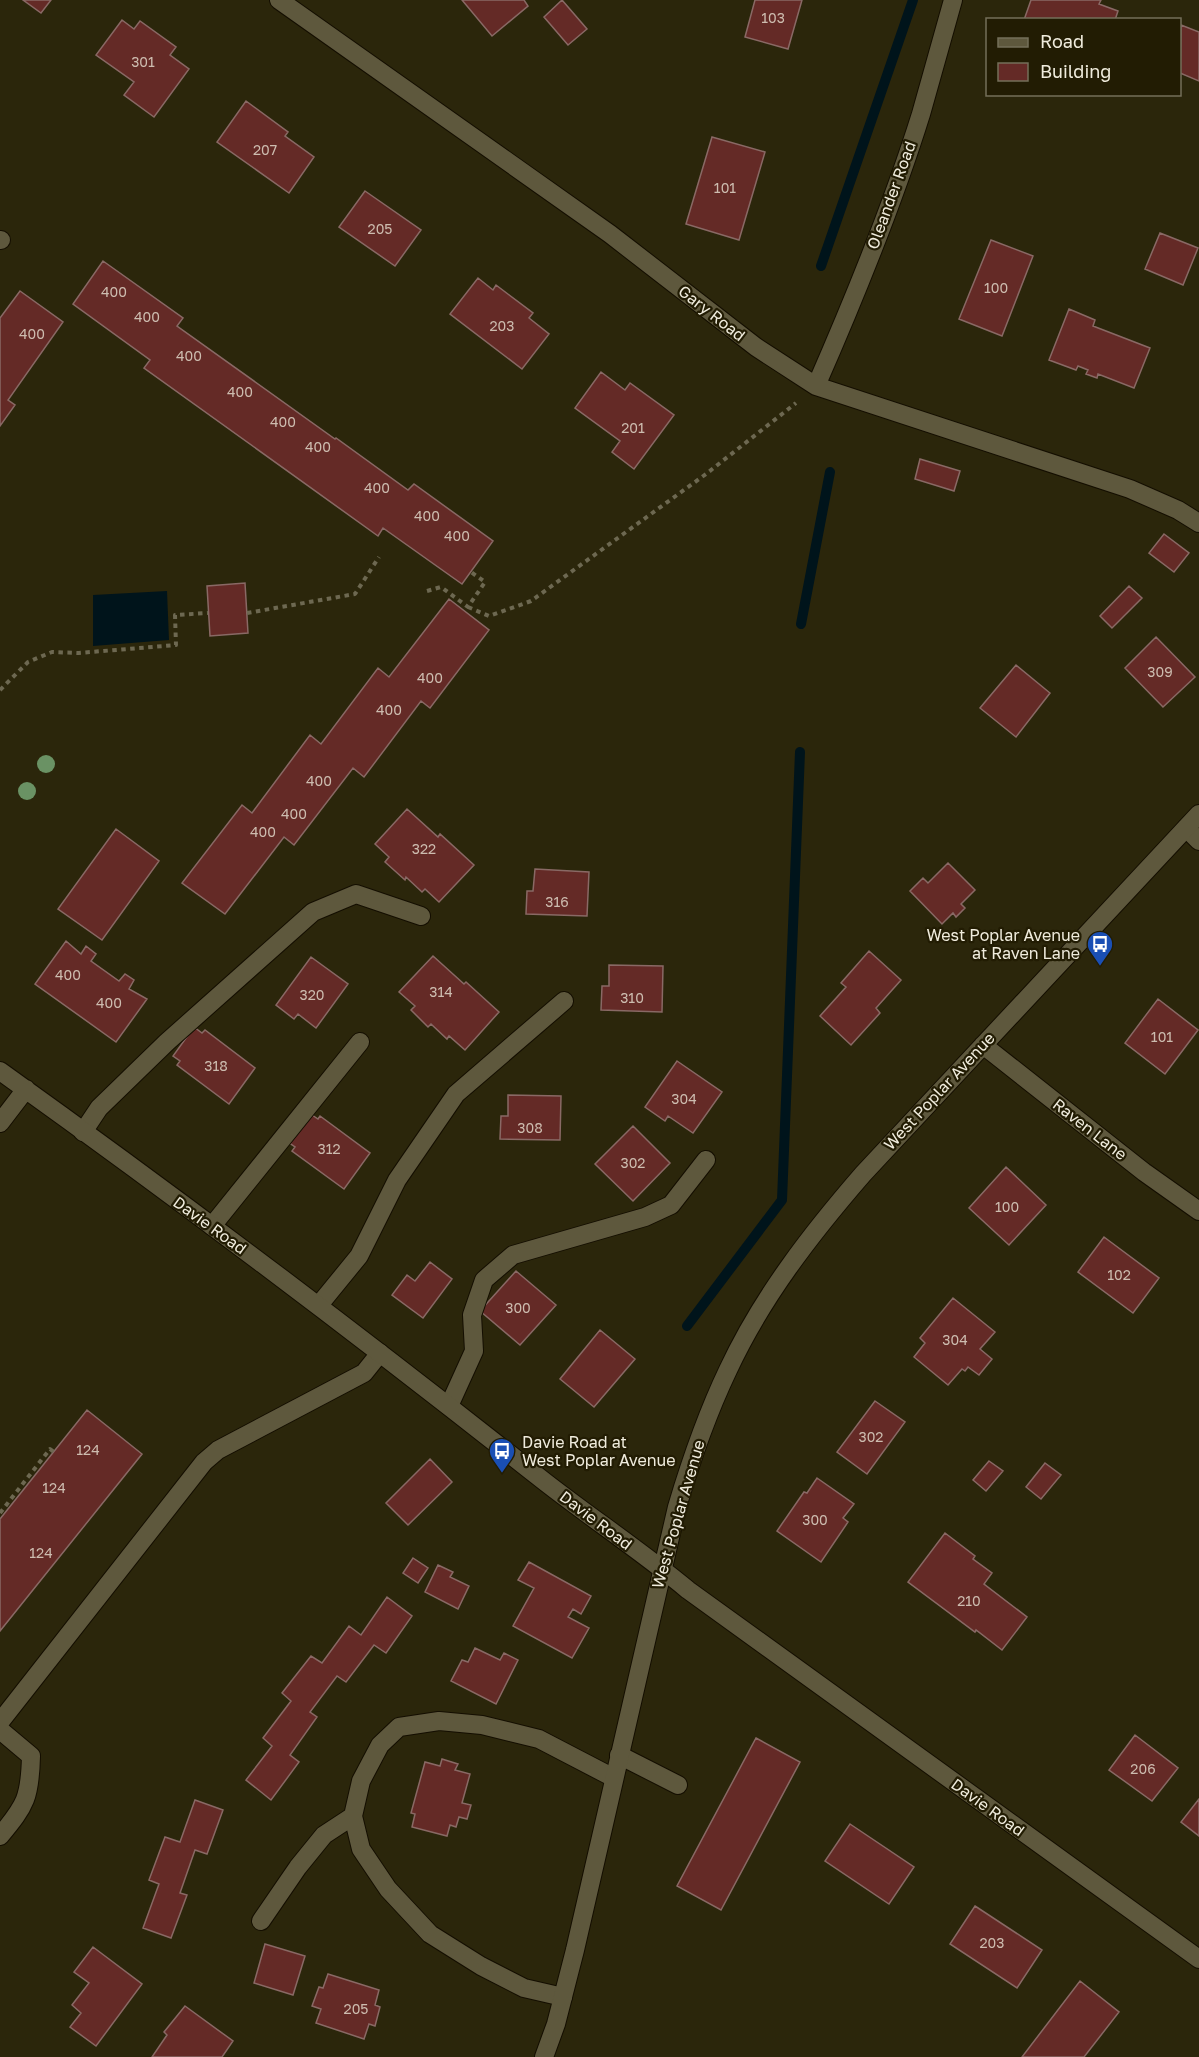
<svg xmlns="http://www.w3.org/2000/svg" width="1199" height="2057" viewBox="0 0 1199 2057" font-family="'Golos Text',sans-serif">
<rect width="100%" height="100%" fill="#2b260b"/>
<path fill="#00141b" d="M 167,591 L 169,640 L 93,646 L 93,595 Z"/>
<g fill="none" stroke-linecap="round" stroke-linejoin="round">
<path stroke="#00141b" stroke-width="10" d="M 821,266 L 913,0
M 801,624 L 830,472
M 687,1326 L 782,1200 L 800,752"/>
</g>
<path fill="#642a26" stroke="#896965" stroke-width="1.5" d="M 23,0 L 51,0 L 41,13 Z
M 462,0 L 524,0 L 528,6 L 492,36 Z
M 562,0 L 587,29 L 568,45 L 544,17 Z
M 755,0 L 802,0 L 788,49 L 745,37 Z
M 1031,0 L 1101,0 L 1099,4 L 1118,11 L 1115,20 L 1024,20 Z
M 122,20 L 134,29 L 140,21 L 176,47 L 170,55 L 189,69 L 154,117 L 124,95 L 134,82 L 96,55 Z
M 1181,25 L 1199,32 L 1199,81 L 1180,73 Z
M 246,101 L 288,132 L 285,136 L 314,157 L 289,193 L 217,142 Z
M 712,137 L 765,152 L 739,240 L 686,224 Z
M 365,191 L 421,230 L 395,266 L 339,227 Z
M 1160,233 L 1198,248 L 1183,285 L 1145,269 Z
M 991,240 L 1033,256 L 1002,336 L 959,319 Z
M 103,261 L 183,318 L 177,326 L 335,439 L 336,438 L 408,490 L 414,484 L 493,541 L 462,584 L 383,528 L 378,536 L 144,368 L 150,360 L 73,304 Z
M 478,278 L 493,290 L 496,285 L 533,313 L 529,318 L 549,334 L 522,369 L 450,314 Z
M 20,291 L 63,322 L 8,400 L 15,405 L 0,426 L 0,318 Z
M 1069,309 L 1095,320 L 1093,326 L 1150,348 L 1134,388 L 1098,374 L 1097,378 L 1086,374 L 1088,370 L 1078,366 L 1076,370 L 1049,360 Z
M 601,372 L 625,390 L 630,383 L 674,415 L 634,469 L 612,452 L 620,441 L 575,408 Z
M 920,459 L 960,471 L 954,491 L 915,479 Z
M 1164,534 L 1189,553 L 1174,572 L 1149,553 Z
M 245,583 L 248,633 L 210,636 L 207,586 Z
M 1129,586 L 1142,598 L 1112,628 L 1100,616 Z
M 449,599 L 489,630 L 430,708 L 421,701 L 364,777 L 353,768 L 294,845 L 284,837 L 225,914 L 182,883 L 242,805 L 252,813 L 310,735 L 321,744 L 378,668 L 389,677 Z
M 1156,637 L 1195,677 L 1163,707 L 1125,668 Z
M 1016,665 L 1050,693 L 1016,737 L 980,708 Z
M 407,809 L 438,837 L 440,834 L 474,865 L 439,902 L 425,889 L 422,892 L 406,877 L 405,880 L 385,862 L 389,857 L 375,844 Z
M 116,829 L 159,861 L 102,940 L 58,909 Z
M 948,863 L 975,890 L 961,904 L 965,908 L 956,917 L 953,913 L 942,924 L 910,891 L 923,878 L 928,883 Z
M 535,869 L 589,872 L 587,916 L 526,914 L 527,891 L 533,891 Z
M 66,941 L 81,954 L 86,946 L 96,954 L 91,961 L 119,981 L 125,974 L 134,980 L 129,989 L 147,999 L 116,1042 L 35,984 Z
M 869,951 L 901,980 L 876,1008 L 880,1013 L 851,1045 L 820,1016 L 846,987 L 841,983 Z
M 433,956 L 464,984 L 466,982 L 499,1012 L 465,1050 L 449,1036 L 447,1039 L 431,1024 L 428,1027 L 411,1010 L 415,1006 L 399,992 Z
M 311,957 L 348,984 L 316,1028 L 298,1014 L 294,1019 L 276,1005 Z
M 609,965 L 663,966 L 662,1012 L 601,1010 L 602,986 L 609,986 Z
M 1158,999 L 1198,1030 L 1165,1074 L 1125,1043 Z
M 194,1027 L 202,1033 L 205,1030 L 255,1068 L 229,1104 L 177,1065 L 180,1061 L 173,1056 Z
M 677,1061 L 722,1092 L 693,1133 L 668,1116 L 665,1121 L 645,1107 Z
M 508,1095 L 561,1096 L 560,1140 L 500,1139 L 501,1116 L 508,1116 Z
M 309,1113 L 318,1119 L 320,1116 L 370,1153 L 344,1189 L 292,1151 L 295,1147 L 288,1142 Z
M 633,1126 L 670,1163 L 633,1201 L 595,1164 Z
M 1006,1167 L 1046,1205 L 1009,1245 L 969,1208 Z
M 1104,1237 L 1159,1278 L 1133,1313 L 1078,1272 Z
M 430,1262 L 452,1279 L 423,1318 L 392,1295 L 407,1275 L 415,1281 Z
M 516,1271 L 556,1305 L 520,1345 L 480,1311 Z
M 953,1298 L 995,1332 L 980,1349 L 992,1359 L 979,1375 L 968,1367 L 965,1371 L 962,1369 L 948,1385 L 914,1357 L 925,1343 L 920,1338 Z
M 600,1330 L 635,1359 L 594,1407 L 560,1379 Z
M 875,1401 L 905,1422 L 867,1474 L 837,1452 Z
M 87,1410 L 142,1454 L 0,1631 L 0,1519 Z
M 430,1459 L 452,1482 L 408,1525 L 386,1503 Z
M 989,1461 L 1003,1471 L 986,1491 L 973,1480 Z
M 1045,1463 L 1061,1475 L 1041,1499 L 1026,1487 Z
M 817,1478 L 854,1504 L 843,1518 L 848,1522 L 821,1562 L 777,1531 L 804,1492 L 807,1493 Z
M 945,1533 L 975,1556 L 973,1559 L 992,1573 L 984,1584 L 1027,1617 L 1002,1650 L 976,1630 L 975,1632 L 908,1582 Z
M 413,1558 L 428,1568 L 418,1583 L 403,1573 Z
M 529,1562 L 591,1596 L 581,1614 L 573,1609 L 568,1617 L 589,1628 L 572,1658 L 513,1626 L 534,1588 L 518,1580 Z
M 438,1565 L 453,1572 L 450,1577 L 469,1586 L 458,1609 L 425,1592 Z
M 387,1597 L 412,1616 L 386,1653 L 374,1645 L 346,1682 L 337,1676 L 310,1712 L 317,1717 L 290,1755 L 299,1762 L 271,1800 L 246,1780 L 272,1746 L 263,1738 L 291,1701 L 282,1693 L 311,1656 L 322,1663 L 349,1626 L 361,1635 Z
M 475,1648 L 500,1660 L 504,1653 L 518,1660 L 496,1704 L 451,1681 L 462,1660 L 468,1662 Z
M 1135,1735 L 1178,1768 L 1152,1801 L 1109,1770 Z
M 756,1738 L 800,1762 L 721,1910 L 677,1886 Z
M 442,1759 L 458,1764 L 455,1770 L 470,1774 L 462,1803 L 471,1805 L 467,1819 L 459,1817 L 456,1827 L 450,1825 L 447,1836 L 412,1827 L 415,1814 L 411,1813 L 425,1762 L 440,1766 Z
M 1199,1799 L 1199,1836 L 1181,1822 Z
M 195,1800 L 223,1810 L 207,1854 L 195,1850 L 180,1893 L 187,1895 L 171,1938 L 143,1928 L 159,1884 L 149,1880 L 165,1837 L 180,1842 Z
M 850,1824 L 914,1867 L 889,1904 L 825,1861 Z
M 975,1906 L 1042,1950 L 1017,1988 L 950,1944 Z
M 265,1944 L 305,1956 L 293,1995 L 254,1983 Z
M 93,1947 L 142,1984 L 96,2046 L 70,2027 L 81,2013 L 72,2005 L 89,1983 L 74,1972 Z
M 328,1974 L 379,1990 L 375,2005 L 380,2007 L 375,2026 L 369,2024 L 364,2039 L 316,2023 L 321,2009 L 312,2006 L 319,1987 L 323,1988 Z
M 1080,1981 L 1119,2012 L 1084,2057 L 1022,2057 Z
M 185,2006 L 233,2041 L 222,2057 L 152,2057 L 167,2035 L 164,2032 Z"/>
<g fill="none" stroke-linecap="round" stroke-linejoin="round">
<g stroke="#140e00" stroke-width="20">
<path id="lane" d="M 1186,828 L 1199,841
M 83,1132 L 99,1108 L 167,1042 L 313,912 L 356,894 L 421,916
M 212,1226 L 360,1042
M 319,1305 L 359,1256 L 397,1180 L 456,1094 L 564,1001
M 449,1406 L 474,1351 L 472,1315 L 484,1280 L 513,1255 L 645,1217 L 671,1205 L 706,1160
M 0,1722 L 204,1462 L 218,1450 L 364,1373 L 380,1353
M 0,1730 L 31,1756 C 30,1797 26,1805 0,1836
M 619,1755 L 678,1785
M 261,1921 L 298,1867 L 324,1835 L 353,1816
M 563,1997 L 524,1988 L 481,1966 L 430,1934 L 388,1889 L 361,1849 L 353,1816 L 361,1781 L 380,1745 L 399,1727 L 439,1721 L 482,1725 L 539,1739 L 614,1778"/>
</g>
<g stroke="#140e00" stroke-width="20">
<path id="street" d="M 279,0 L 610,234 L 756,347 L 816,386 L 1130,489 L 1178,510 L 1199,523
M 0,240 L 1,240
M 816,386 C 855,297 892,207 921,114 C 932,76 942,38 953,0
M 983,1045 L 1144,1172 L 1199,1211
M 0,1071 C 183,1202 363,1338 540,1478 C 588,1516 640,1550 688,1590 L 1199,1959
M 0,1123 L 26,1089
M 544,2057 L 556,2024 L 575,1950 L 677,1507 C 691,1460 707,1414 728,1370 C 762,1297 811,1234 863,1174 L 1199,814"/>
</g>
<path stroke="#6d6851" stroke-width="4" stroke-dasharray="4.5 4.5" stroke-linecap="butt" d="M 427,591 L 441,587 L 468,607 L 485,582 L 471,572
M 468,607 L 489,616 L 531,601 L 706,474 L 796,403
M 247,613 L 355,594 L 379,557
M 0,690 L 28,662 L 52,652 L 79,653 L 176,645 L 175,615 L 208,613
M 0,1513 L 50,1449 L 54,1452"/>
<use href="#lane" stroke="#5e583d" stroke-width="18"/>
<use href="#street" stroke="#5e583d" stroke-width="18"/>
</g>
<g fill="#6a9264">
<circle cx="46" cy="764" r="9"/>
<circle cx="27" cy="791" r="9"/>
</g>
<defs>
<g id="bus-pin" transform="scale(1.35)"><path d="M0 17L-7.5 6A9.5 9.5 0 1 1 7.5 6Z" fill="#1a4fb4" stroke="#221c03"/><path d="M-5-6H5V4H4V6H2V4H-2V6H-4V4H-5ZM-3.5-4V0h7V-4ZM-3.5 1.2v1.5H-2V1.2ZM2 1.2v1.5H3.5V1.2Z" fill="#fff"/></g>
</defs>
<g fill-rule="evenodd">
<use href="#bus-pin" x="1100" y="944"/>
<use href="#bus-pin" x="502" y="1451"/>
</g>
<g text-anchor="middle" stroke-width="4.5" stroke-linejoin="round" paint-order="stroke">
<g font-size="14" fill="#cdbcaf">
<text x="773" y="23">103</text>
<text x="143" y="67">301</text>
<text x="265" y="155">207</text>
<text x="725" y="193">101</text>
<text x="380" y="234">205</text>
<text x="996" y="293">100</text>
<text x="114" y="297">400</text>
<text x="147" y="322">400</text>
<text x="502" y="331">203</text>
<text x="32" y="339">400</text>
<text x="189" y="361">400</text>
<text x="240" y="397">400</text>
<text x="283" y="427">400</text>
<text x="633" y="433">201</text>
<text x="318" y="452">400</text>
<text x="377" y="493">400</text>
<text x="427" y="521">400</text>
<text x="457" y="541">400</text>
<text x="1160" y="677">309</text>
<text x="430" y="683">400</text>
<text x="389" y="715">400</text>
<text x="319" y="786">400</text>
<text x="294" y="819">400</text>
<text x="263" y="837">400</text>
<text x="424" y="854">322</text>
<text x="557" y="907">316</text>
<text x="68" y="980">400</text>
<text x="441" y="997">314</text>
<text x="312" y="1000">320</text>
<text x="632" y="1003">310</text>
<text x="109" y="1008">400</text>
<text x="1162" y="1042">101</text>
<text x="216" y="1071">318</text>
<text x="684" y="1104">304</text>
<text x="530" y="1133">308</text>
<text x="329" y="1154">312</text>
<text x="633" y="1168">302</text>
<text x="1007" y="1212">100</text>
<text x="1119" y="1280">102</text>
<text x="518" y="1313">300</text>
<text x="955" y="1345">304</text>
<text x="871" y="1442">302</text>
<text x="88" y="1455">124</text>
<text x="54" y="1493">124</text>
<text x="815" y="1525">300</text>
<text x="41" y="1558">124</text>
<text x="969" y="1606">210</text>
<text x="1143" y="1774">206</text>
<text x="992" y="1948">203</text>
<text x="356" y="2014">205</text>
</g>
<g font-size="16" fill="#f0ecdd" stroke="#221c03">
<text transform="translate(891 195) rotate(-70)" y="6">Oleander Road</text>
<text transform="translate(712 313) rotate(38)" y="6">Gary Road</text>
<text transform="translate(939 1091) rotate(-47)" y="6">West Poplar Avenue</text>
<text transform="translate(1090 1129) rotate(38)" y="6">Raven Lane</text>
<text transform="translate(210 1225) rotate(36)" y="6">Davie Road</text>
<text transform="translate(678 1514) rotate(-74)" y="6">West Poplar Avenue</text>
<text transform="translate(596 1520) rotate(37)" y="6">Davie Road</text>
<text transform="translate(988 1807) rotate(36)" y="6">Davie Road</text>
</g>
<g font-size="16" fill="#f0ecdd" stroke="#221c03" text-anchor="end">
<text x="1080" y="941">West Poplar Avenue<tspan x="1080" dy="18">at Raven Lane</tspan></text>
<text x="522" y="1448" text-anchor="start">Davie Road at<tspan x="522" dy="18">West Poplar Avenue</tspan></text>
</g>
</g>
<rect x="986" y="18" width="195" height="78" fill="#221c03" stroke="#746f5a" stroke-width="1.5"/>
<rect x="998" y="38" width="30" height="9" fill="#5e583d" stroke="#746f5a" stroke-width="1.5"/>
<text x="1040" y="48" font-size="18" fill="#f0ecdd">Road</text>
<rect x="998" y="63" width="30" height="18" fill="#642a26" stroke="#746f5a" stroke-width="1.5"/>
<text x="1040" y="78" font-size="18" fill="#f0ecdd">Building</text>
</svg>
